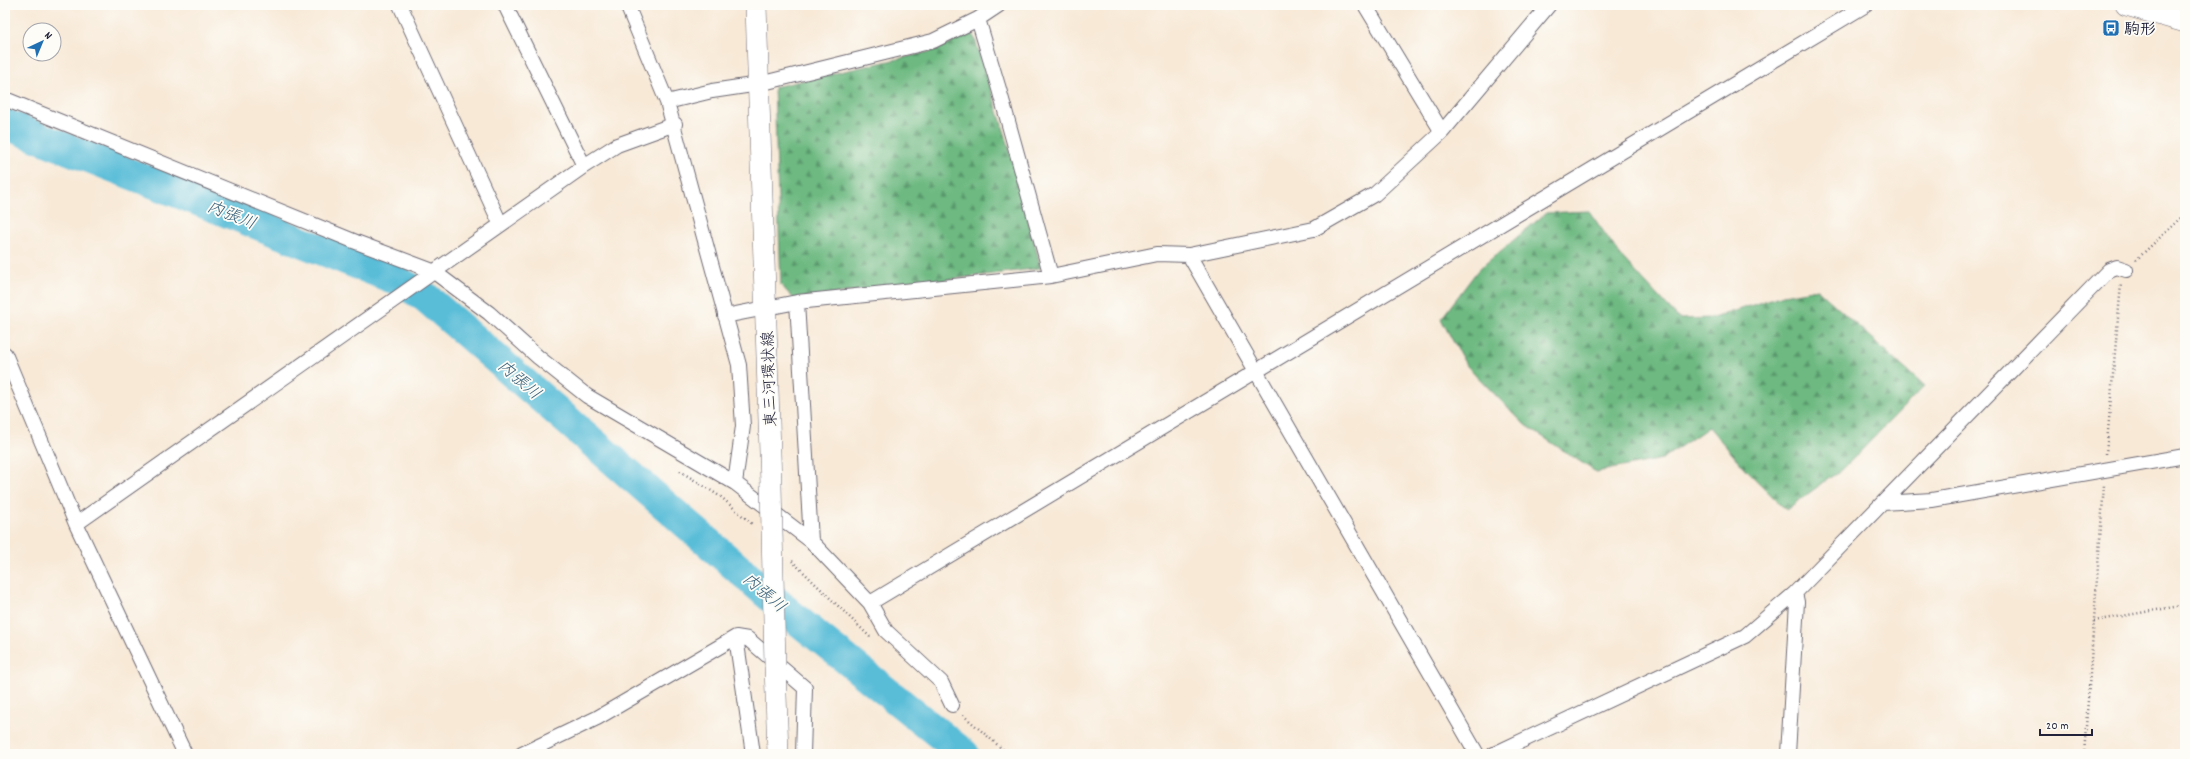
<svg xmlns="http://www.w3.org/2000/svg" width="2190" height="759" viewBox="0 0 2190 759" font-family="Dekko,'Klee One',sans-serif">
<defs>
<pattern id="forest-firs" width="22" height="20" patternUnits="userSpaceOnUse"><rect width="22" height="20" fill="#6db981"/><path d="M5 1l3.5 6h-7zM16 11l3.5 6h-7z" fill="#59966b"/></pattern>
</defs>
<rect width="100%" height="100%" fill="#fdfcf7"/>
<filter id="ink" filterUnits="userSpaceOnUse"><feTurbulence type="fractalNoise" baseFrequency=".025" numOctaves="2"/><feDisplacementMap in="SourceGraphic" scale="8" xChannelSelector="R" yChannelSelector="G"/><feConvolveMatrix kernelMatrix="1 2 1 2 8 2 1 2 1" color-interpolation-filters="sRGB"/></filter>
<filter id="wash" filterUnits="userSpaceOnUse"><feTurbulence type="fractalNoise" baseFrequency=".012" numOctaves="4" result="noise"/><feDisplacementMap in="SourceGraphic" scale="16" xChannelSelector="R" yChannelSelector="G"/><feGaussianBlur stdDeviation="0.9" result="paint"/><feColorMatrix in="noise" values="0 0 0 0 0 0 0 0 0 0 0 0 0 0 0 0 0 1.4 0 .05"/><feComposite in="paint" operator="in"/></filter>
<g filter="url(#wash)">
<rect width="100%" height="100%" fill="#f8e9d7"/>
<path fill="url(#forest-firs)" stroke="#486e5e" d="M 973,33 L 1007,140 L 1041,268 L 794,299 L 781,285 L 774,87 L 933,51 Z
M 1589,211 L 1620,255 L 1679,319 L 1713,318 L 1783,295 L 1817,289 L 1924,386 L 1846,466 L 1786,510 L 1746,470 L 1709,427 L 1662,459 L 1596,472 L 1525,425 L 1466,365 L 1441,319 L 1478,270 L 1546,213 Z"/>
<g fill="none" stroke-linecap="round" stroke-linejoin="round">
<path stroke="#5abdd8" stroke-width="31" d="M 5,124 L 395,279 L 424,296 L 796,619 L 964,754"/>
</g>
</g>
<g filter="url(#ink)">
<g fill="none" stroke-linecap="round" stroke-linejoin="round">
<g stroke="#6d6872" stroke-width="16">
<path id="minor" d="M 400,5 L 500,223
M 505,5 L 584,166
M 627,5 L 667,102
M 1365,5 L 1442,132
M 978,19 L 999,89 L 1051,276
M 5,99 L 356,242 L 433,271 L 489,313 L 538,357 L 587,396 L 735,483 L 811,541
M 1189,255 L 1477,754
M 797,302 L 1051,276 L 1157,254 L 1189,255 L 1314,229 L 1375,194 L 1442,132 L 1549,5
M 725,316 L 797,302 L 811,541 L 870,603 L 886,631 L 941,682 L 952,705
M 5,354 L 76,524 L 185,754
M 735,483 L 743,426 L 739,365 L 667,102 L 712,91 L 759,84 L 933,41 L 978,19 L 999,5
M 1883,503 L 1932,500 L 2185,456
M 76,524 L 584,166 L 617,145 L 675,124
M 870,603 L 1866,5
M 736,637 L 748,639 L 805,688 L 803,754
M 522,754 L 597,718 L 736,637 L 753,754
M 1494,754 L 1745,636 L 1795,593 L 2109,270 L 2117,267 L 2126,270
M 1788,754 L 1797,602 L 1795,593"/>
</g>
<g stroke="#6d6872" stroke-width="22">
<path id="primary" d="M 756,5 L 771,485
M 2126,5 L 2185,22
M 775,665 L 778,754"/>
</g>
<path stroke="#6d6872" stroke-width="2.5" stroke-dasharray="1 3" stroke-linecap="butt" d="M 2136,260 L 2185,214
M 2106,454 L 2121,284
M 680,471 L 721,497 L 753,525
M 792,561 L 870,637
M 2094,621 L 2185,605
M 963,715 L 1008,754
M 2084,754 L 2104,485
M 2162,754 L 2185,750"/>
<use href="#minor" stroke="#fff" stroke-width="14"/>
<use href="#primary" stroke="#fff" stroke-width="21"/>
<g stroke="#6d6872" stroke-width="22" stroke-linecap="butt">
<path id="primary-bridge" d="M 771,485 L 775,665"/>
</g>
<use href="#primary-bridge" stroke="#fff" stroke-width="21"/>
</g>
</g>
<defs>
<g id="bus-square" transform="scale(0.9)"><rect x="-9" y="-9" width="18" height="18" rx="4" fill="#1f6fb2" stroke="#fdfcf7"/><path d="M-5-6H5V4H4V6H2V4H-2V6H-4V4H-5ZM-3.5-4V0h7V-4ZM-3.5 1.2v1.5H-2V1.2ZM2 1.2v1.5H3.5V1.2Z" fill="#fff"/></g>
</defs>
<g fill-rule="evenodd">
<use href="#bus-square" x="2111" y="28"/>
</g>
<g text-anchor="middle" stroke-width="3.5" stroke-linejoin="round" paint-order="stroke">
<g font-size="16" font-weight="bold" fill="#22223b" stroke="#fdfcf7" text-anchor="start">
<text x="2124" y="34">駒形</text>
</g>
<g font-size="16" fill="#22223b" stroke="#fdfcf7">
<text transform="translate(768 379) rotate(-92)" y="6">東三河環状線</text>
</g>
<g font-size="17" font-style="italic" fill="#38607a" stroke="#fdfcf7">
<text transform="translate(232 214) rotate(22)" y="6">内張川</text>
<text transform="translate(520 379) rotate(41)" y="6">内張川</text>
<text transform="translate(765 592) rotate(41)" y="6">内張川</text>
</g>
</g>
<rect width="2190" height="759" fill="none" stroke="#fdfcf7" stroke-width="20"/>
<g transform="translate(42 42) rotate(44)"><circle r="19" fill="#fdfcf7" stroke="#a5a5ac"/>
<path d="M0-3L7 15L0 10L-7 15Z" fill="#1f6fb2"/>
<text y="-6" font-size="11" font-weight="bold" text-anchor="middle" fill="#22223b">N</text>
</g>
<path d="M2040 729v6h52v-6" fill="none" stroke="#22223b" stroke-width="2"/>
<text x="2046" y="729" font-size="12" fill="#22223b" stroke="#fdfcf7" stroke-width="3" paint-order="stroke">20 m</text>
</svg>
